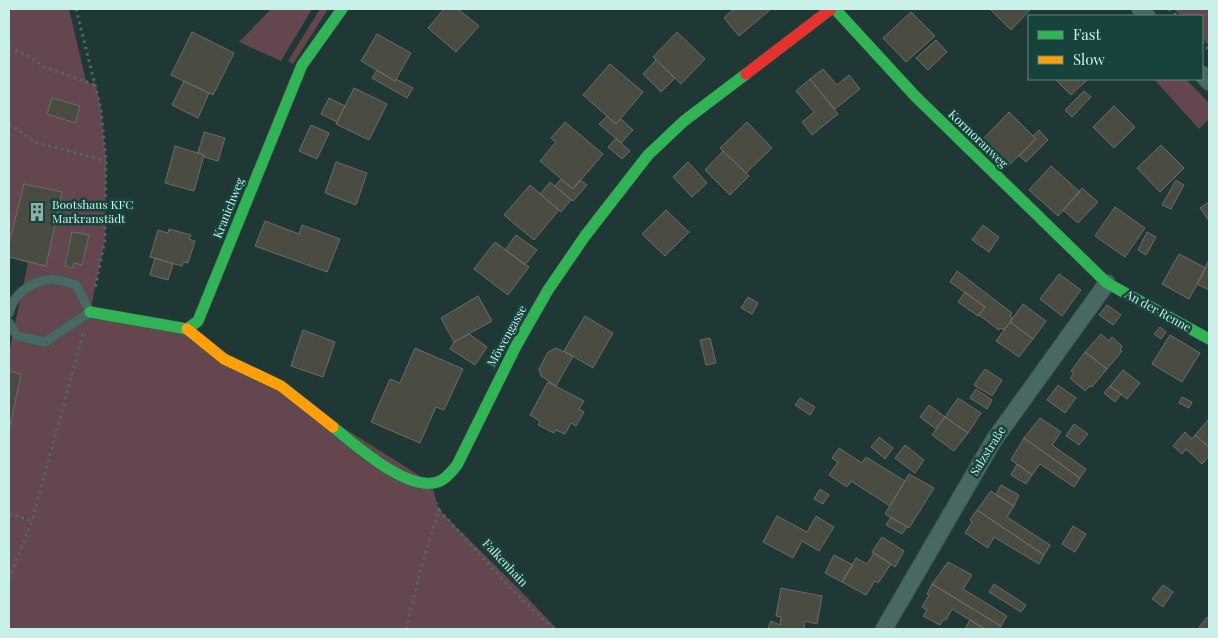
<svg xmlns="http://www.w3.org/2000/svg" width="1218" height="638" viewBox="0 0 1218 638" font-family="'Playfair Display',serif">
<rect width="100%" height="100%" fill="#203835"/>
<path fill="#64464e" d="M 9,9 L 69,9 L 86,81 L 96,86 L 101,109 L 106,161 L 105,240 L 90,312 L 187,329 L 431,483 L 439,510 L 518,588 L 557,629 L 9,629 L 9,352 L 28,263 L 9,257 Z
M 271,9 L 312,9 L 281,61 L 239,42 Z
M 320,9 L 328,9 L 293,64 L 288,61 Z
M 1174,9 L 1209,9 L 1209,46 L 1202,38 L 1202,16 L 1181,16 Z
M 1154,79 L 1186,79 L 1209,103 L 1209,119 L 1199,129 Z"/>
<path fill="#4a4b41" stroke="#6c6d64" d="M 444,9 L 458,9 L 479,26 L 456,52 L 428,28 Z
M 734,9 L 771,9 L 739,36 L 724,18 Z
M 990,9 L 1031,9 L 1011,30 Z
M 911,12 L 935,36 L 906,62 L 883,38 Z
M 192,32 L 234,53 L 213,95 L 171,75 Z
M 677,32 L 705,59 L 681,84 L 653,57 Z
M 377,34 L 411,53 L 395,81 L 361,61 Z
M 936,40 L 947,52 L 928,70 L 916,58 Z
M 656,60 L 675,78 L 661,92 L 643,74 Z
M 610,64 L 643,92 L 616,124 L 583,95 Z
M 823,69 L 837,85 L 849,75 L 860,89 L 835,109 L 810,79 Z
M 377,70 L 395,81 L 396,79 L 413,88 L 407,98 L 372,78 Z
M 810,79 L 838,114 L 812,135 L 802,122 L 814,112 L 796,91 Z
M 1055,79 L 1088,79 L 1071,95 Z
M 184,81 L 209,93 L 198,118 L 172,105 Z
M 354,88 L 387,104 L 369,140 L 336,124 Z
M 1084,91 L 1091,97 L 1072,117 L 1065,110 Z
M 52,98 L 80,106 L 75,123 L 47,114 Z
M 329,98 L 345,106 L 337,122 L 321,114 Z
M 1114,106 L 1135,127 L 1114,148 L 1093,127 Z
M 1009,112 L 1036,139 L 1007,167 L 981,141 Z
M 607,116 L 616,124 L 621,119 L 633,130 L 621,143 L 599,124 Z
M 565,122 L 603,154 L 573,189 L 540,161 L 556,142 L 551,138 Z
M 747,122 L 772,148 L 746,173 L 720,148 Z
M 311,125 L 329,133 L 317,159 L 299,151 Z
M 1039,130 L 1048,140 L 1026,162 L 1019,156 L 1036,139 L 1033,136 Z
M 204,132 L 225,138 L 218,161 L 204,157 L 204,155 L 198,153 Z
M 616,138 L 630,151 L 622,159 L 608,147 Z
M 1161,145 L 1184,168 L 1160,192 L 1137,168 Z
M 175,146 L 204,155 L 194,191 L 165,183 Z
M 723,151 L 749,176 L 730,195 L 705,170 Z
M 336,162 L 367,173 L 356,205 L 325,193 Z
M 688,162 L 707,183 L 692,197 L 673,177 Z
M 1051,166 L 1080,192 L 1058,216 L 1029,190 Z
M 561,179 L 573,189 L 580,180 L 587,185 L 573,201 L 555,186 Z
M 1176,180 L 1184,185 L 1171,209 L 1162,205 Z
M 550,182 L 571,200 L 561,212 L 540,194 Z
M 24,184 L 62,192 L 46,266 L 9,257 L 9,244 Z
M 530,185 L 559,210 L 534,240 L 504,215 Z
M 1082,188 L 1098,202 L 1078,223 L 1063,210 Z
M 1209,202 L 1209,221 L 1200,208 Z
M 1115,207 L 1145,228 L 1125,257 L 1095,236 Z
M 666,210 L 689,232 L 665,256 L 642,234 Z
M 265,221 L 299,234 L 302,225 L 340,239 L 327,272 L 255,246 Z
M 983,225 L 999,237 L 989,252 L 972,240 Z
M 169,229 L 191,235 L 189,239 L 195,241 L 188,263 L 183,262 L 182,266 L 150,257 L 158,230 L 168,233 Z
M 72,232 L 89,235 L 82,265 L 74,263 L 73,268 L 65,266 Z
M 1147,232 L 1156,237 L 1146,255 L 1138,250 Z
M 516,235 L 537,250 L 525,265 L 505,250 Z
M 495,242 L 529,267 L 508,295 L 474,269 Z
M 1179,254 L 1206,268 L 1189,299 L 1162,284 Z
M 155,258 L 173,264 L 168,280 L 150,275 Z
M 1209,260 L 1209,290 L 1197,284 Z
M 957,271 L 1012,313 L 1010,316 L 1013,318 L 1004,330 L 1001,328 L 999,330 L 979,315 L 985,307 L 950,282 Z
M 1059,274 L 1081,290 L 1062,316 L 1040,299 Z
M 965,292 L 985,307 L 978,316 L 958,302 Z
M 478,296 L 492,321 L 454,342 L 441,318 Z
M 748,297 L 758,303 L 752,314 L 741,308 Z
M 1023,304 L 1046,321 L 1033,339 L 1010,322 Z
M 1107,305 L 1121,315 L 1113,325 L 1099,315 Z
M 585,316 L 613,333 L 593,368 L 564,351 Z
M 1010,322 L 1033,339 L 1019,357 L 996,341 Z
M 1160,327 L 1166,332 L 1161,339 L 1154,334 Z
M 303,330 L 335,342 L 323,377 L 291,366 Z
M 469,334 L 487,347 L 475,365 L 450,349 L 454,342 Z
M 1101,334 L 1109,341 L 1112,337 L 1122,346 L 1120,349 L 1122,351 L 1107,369 L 1085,352 Z
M 1170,335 L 1200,353 L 1182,382 L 1152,364 Z
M 710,338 L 716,363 L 706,365 L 700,340 Z
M 415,348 L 463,369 L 444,410 L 436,407 L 420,443 L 371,422 L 390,379 L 400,383 Z
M 556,348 L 573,356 L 556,386 L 541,376 L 539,369 L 548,352 Z
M 1085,352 L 1107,369 L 1092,387 L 1090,386 L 1085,391 L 1070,378 L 1074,373 L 1071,371 Z
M 985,369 L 1002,380 L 992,396 L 974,385 Z
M 1123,370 L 1140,383 L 1127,399 L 1110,386 Z
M 9,371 L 21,374 L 9,431 Z
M 548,382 L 584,401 L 579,409 L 584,412 L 576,426 L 571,423 L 565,434 L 556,430 L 554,433 L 538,425 L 540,421 L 530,415 Z
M 1058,385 L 1076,398 L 1065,413 L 1047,400 Z
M 1110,386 L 1121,394 L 1115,402 L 1104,393 Z
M 976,389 L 992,400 L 987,409 L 970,398 Z
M 1182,397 L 1192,402 L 1189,408 L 1179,403 Z
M 800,398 L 815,407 L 810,415 L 795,405 Z
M 958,398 L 981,413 L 968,433 L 945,417 Z
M 929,405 L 945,417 L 936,429 L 920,417 Z
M 945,417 L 968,433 L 954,451 L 932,435 Z
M 1040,418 L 1061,432 L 1052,445 L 1086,469 L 1080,478 L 1024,438 Z
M 1209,419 L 1209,447 L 1195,435 Z
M 1074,424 L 1088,434 L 1079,445 L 1066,436 Z
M 1185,432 L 1192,439 L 1195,435 L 1209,447 L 1209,456 L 1202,464 L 1186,449 L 1182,454 L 1173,446 Z
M 879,437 L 893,448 L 885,459 L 871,447 Z
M 1024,438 L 1080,478 L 1074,487 L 1040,464 L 1032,475 L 1011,460 Z
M 905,445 L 924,460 L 915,473 L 895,458 Z
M 839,448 L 862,463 L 866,457 L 905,481 L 890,506 L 851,481 L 847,487 L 829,475 L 838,462 L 832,458 Z
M 1017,464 L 1032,475 L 1026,484 L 1011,475 Z
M 909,474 L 934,488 L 909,528 L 885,514 Z
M 1001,485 L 1019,495 L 1014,506 L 996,495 Z
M 820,489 L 829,495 L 823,504 L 814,499 Z
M 991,491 L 1014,506 L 1007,517 L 1050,545 L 1044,555 L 977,510 Z
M 977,510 L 1044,555 L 1039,564 L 994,537 L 988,548 L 965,533 L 972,522 L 970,520 Z
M 777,516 L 807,532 L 816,516 L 834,527 L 819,551 L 802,541 L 793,558 L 763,542 Z
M 891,517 L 907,527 L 902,534 L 886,525 Z
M 1073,526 L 1086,534 L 1075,552 L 1062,544 Z
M 882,537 L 904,551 L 895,567 L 872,552 Z
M 874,553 L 891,564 L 878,583 L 875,581 L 866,595 L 842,582 L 856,558 L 867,564 Z
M 834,555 L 853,565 L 842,582 L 825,573 Z
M 948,562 L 972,575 L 963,589 L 1007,616 L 1001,626 L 932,584 Z
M 932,584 L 1001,626 L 999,629 L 985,629 L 952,609 L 946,620 L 944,619 L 940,625 L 923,616 L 927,610 L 922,607 L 929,595 L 927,594 Z
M 994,584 L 1026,605 L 1021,612 L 989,592 Z
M 1163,585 L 1173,592 L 1163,607 L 1152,599 Z
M 781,588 L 822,596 L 817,624 L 805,621 L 804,629 L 768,629 L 771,621 L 780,625 L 781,617 L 776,616 Z
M 1207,617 L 1209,619 L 1209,629 L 1198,629 Z
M 970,620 L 985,629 L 965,629 Z"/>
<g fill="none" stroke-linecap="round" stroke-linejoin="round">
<g stroke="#405652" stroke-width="10">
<path id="lane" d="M 9,313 C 13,293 37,277 57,280 C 63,281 70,283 76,285 L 90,312 L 45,342 L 17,336 L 9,323"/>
</g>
<g stroke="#405652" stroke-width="18">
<path id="street" d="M 1140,9 L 1147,16
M 1202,74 L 1209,82
M 884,629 L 994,440 L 1107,283"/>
</g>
<g stroke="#405652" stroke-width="12">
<path id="fast" d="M 835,9 L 915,96 L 1107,283 L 1209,339
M 90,312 L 187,329 L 198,321 L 302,65 L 342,9
M 333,427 C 356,445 410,495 440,481 C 447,478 452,471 457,465 L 516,346 L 548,290 L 585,236 L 648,155 L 684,121 L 746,74"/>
</g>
<g stroke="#405652" stroke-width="12">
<path id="slow" d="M 187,329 L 224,359 L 281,386 L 333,427"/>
</g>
<g stroke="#405652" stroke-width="12">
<path id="jam" d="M 746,74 L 831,9"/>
</g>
<path stroke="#506865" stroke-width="3" stroke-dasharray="2.5 4" stroke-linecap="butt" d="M 76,9 L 101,109 L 106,161 L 105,240 L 95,289
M 1169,9 L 1177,16
M 1202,42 L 1209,50
M 9,48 L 27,55 L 44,67 L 96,85
M 9,124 L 35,142 L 106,161
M 439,510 L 514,592 L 554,629
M 9,514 L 32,521
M 9,579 L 32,521 L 83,334
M 406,629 L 422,564 L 439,510 L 437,503"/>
<use href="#lane" stroke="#496864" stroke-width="9"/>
<use href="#street" stroke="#496864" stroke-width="16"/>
<use href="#fast" stroke="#30b455" stroke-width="11"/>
<use href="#slow" stroke="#ff9f0a" stroke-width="11"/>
<use href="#jam" stroke="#e5322d" stroke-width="11"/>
</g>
<defs>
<g id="building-bare" transform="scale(1.5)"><path d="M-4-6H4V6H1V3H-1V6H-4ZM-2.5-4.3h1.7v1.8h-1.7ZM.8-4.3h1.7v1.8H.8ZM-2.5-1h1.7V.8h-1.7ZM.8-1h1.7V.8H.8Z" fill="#8eb0aa" stroke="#16433c" stroke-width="2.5" paint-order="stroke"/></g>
</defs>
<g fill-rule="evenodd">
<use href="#building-bare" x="37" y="212"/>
</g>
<g text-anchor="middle" stroke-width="5" stroke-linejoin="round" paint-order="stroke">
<g font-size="12" fill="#c9f0e9" stroke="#16433c">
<text transform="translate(978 139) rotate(44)" y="4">Kormoranweg</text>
<text transform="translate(229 208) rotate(-68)" y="4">Kranichweg</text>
<text transform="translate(1158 311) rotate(29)" y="4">An der Renne</text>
<text transform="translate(507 336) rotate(-61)" y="4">Möwengasse</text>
<text transform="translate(988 451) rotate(-58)" y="4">Salzstraße</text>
<text transform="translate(505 563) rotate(47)" y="4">Falkenhain</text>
</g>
<g font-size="12" fill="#c9f0e9" stroke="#16433c" text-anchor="start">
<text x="52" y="209">Bootshaus KFC<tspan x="52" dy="14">Markranstädt</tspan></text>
</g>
</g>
<rect width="1218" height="638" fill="none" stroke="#c9f0e9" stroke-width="20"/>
<rect x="1028" y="15" width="175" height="65" fill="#16433c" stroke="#5e8881"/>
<rect x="1038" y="31" width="25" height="8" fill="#30b455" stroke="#5e8881"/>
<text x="1073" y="40" font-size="15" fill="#c9f0e9">Fast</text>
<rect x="1038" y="56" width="25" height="8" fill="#ff9f0a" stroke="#5e8881"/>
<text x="1073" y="65" font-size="15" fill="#c9f0e9">Slow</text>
</svg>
